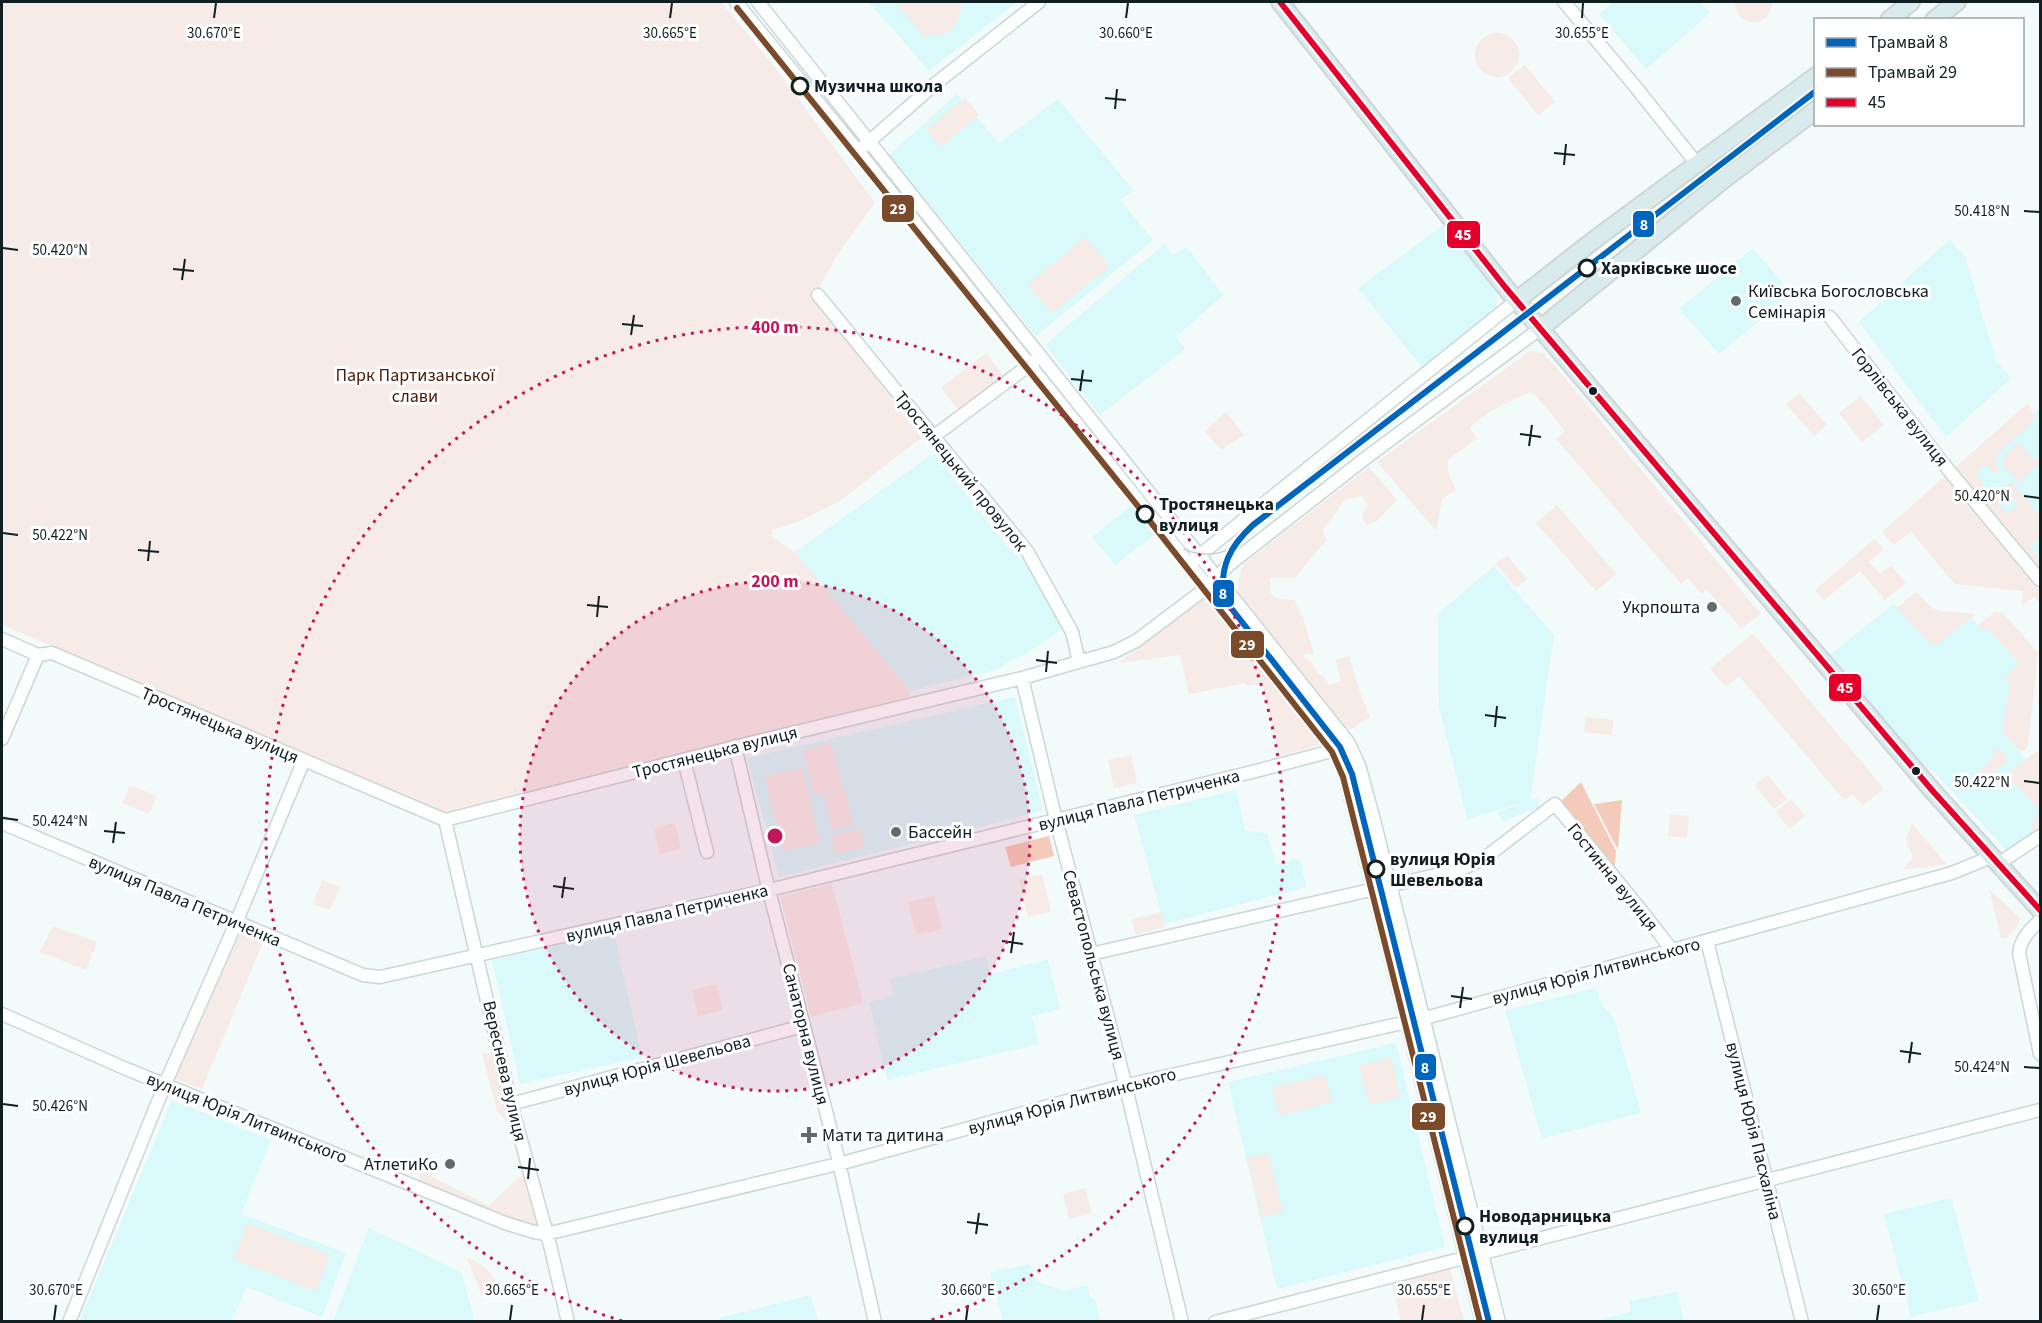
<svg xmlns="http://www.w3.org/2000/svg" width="2042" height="1323" viewBox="0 0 2042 1323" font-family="'Source Sans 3',sans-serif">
<rect width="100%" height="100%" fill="#f2fafa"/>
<path fill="#daf9fa" d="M 869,2 L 1017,2 L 929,71 Z
M 1613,2 L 1700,2 L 1710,13 L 1646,69 L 1599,14 Z
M 957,94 L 999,143 L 1058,99 L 1134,191 L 1120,200 L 1153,240 L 1036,336 L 889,155 Z
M 1445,224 L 1495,290 L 1497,298 L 1496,308 L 1490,314 L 1422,367 L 1358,288 Z
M 1949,240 L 1965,256 L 1996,361 L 2011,378 L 1946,437 L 1859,322 Z
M 1164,244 L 1173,255 L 1187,247 L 1223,295 L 1176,337 L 1185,349 L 1100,415 L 1045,345 Z
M 1753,248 L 1792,294 L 1719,354 L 1679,309 Z
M 2040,408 L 2040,560 L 1968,473 Z
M 934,453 L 1009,549 L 1022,560 L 1049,598 L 1065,627 L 1026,654 L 1010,660 L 999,669 L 910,691 L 795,552 Z
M 1136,502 L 1159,531 L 1115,565 L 1092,537 Z
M 1494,566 L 1554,635 L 1530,800 L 1537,798 L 1540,807 L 1502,821 L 1498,812 L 1526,802 L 1467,819 L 1439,708 L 1438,614 Z
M 1894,604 L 1937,644 L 1971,617 L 1981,630 L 1989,630 L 2019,664 L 2010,684 L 2002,732 L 2026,759 L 2007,774 L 2040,812 L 2035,833 L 2006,850 L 1936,774 L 1916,760 L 1828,656 Z
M 1015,697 L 1043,811 L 779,877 L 747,758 Z
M 1236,790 L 1245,830 L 1267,834 L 1276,864 L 1300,859 L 1306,887 L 1164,924 L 1134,815 Z
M 614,933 L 642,1057 L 520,1084 L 492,960 Z
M 986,956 L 990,974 L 1048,960 L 1060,1009 L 1032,1016 L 1039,1044 L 887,1080 L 869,1002 L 893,996 L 889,979 Z
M 1596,988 L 1602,1005 L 1614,1018 L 1641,1113 L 1542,1138 L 1505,1010 Z
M 1396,1043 L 1445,1247 L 1277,1289 L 1228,1082 Z
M 172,1100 L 271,1140 L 241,1214 L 346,1253 L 322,1317 L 247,1287 L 231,1321 L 83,1322 L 80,1320 Z
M 1951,1198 L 1979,1301 L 1911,1317 L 1884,1214 Z
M 369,1228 L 461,1272 L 475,1321 L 333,1321 Z
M 1030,1264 L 1037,1282 L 1064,1291 L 1087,1285 L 1090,1296 L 1096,1301 L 1100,1321 L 1003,1321 L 990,1272 Z
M 1677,1292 L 1684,1321 L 1593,1321 L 1631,1312 L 1629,1301 Z
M 811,1295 L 818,1321 L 720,1321 L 719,1318 Z"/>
<path fill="#f6ebe6" d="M 2,2 L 721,2 L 774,66 L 875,203 L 837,255 L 815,295 L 921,438 L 841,500 L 800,521 L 772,530 L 772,537 L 795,552 L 910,691 L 911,696 L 525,794 L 524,792 L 436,814 L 72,654 L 2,625 Z
M 895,2 L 961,2 L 962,3 C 958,29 950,38 923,35 Z
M 1735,2 L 1772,2 C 1771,29 1736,29 1735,2 Z
M1475 55a22 22 0 1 1 44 0a22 22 0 1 1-44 0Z
M 1525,65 L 1555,102 L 1538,115 L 1508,78 Z
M 965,97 L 979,115 L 941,147 L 926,130 Z
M 1085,237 L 1109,266 L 1052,313 L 1028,285 Z
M 1530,351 L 1544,353 L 1761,614 L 1741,628 L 1707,590 L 1701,594 L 1688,578 L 1681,584 L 1556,439 L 1565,431 L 1533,392 C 1517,396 1478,415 1470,429 L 1477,438 L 1449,459 C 1445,469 1452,481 1456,490 L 1442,499 L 1436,531 L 1377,462 Z
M 986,353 L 1005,378 L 960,412 L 941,388 Z
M 1799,393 L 1827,425 L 1814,436 L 1786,404 Z
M 1861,396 L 1884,425 L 1862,442 L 1839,413 Z
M 2028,403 L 2036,419 L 1998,453 C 1995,460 1996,464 2000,470 L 1995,474 L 1986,464 L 1975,474 L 1993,495 L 2000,490 L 2007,497 L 1999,504 L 2008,514 L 2018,505 L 2004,487 L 2010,481 L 2040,516 L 2040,536 L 2029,546 L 2040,560 L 2040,604 L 2034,597 L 2022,605 L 2023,591 L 1955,584 L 1911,532 L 1894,545 L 1882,532 Z
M 1226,412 L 1244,435 L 1221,450 L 1205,431 Z
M 2019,442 L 2035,461 L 2040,457 L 2040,463 L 2019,483 C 2000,462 1996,463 2019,442 Z
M 1369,467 L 1397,500 L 1377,521 L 1366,525 L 1362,517 L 1368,505 L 1362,496 L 1345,500 L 1323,529 L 1324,535 L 1327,539 L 1295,578 L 1270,578 L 1270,594 L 1278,599 L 1294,600 L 1304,621 L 1314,655 L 1305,653 L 1304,658 L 1312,662 L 1318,673 L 1324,676 L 1329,685 L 1341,681 L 1336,660 L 1349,656 L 1360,692 L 1370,717 L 1349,730 L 1243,602 C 1236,588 1237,578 1244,564 Z
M 1557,505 L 1616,574 L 1596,591 L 1536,523 Z
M 1874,539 L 1884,549 L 1869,562 L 1880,574 L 1891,566 L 1906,583 L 1885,600 L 1860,571 L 1824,600 L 1815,590 Z
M 1507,555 L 1527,579 L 1516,588 L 1496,564 Z
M 1917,593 L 1932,608 L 1940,611 L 1976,614 L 1937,644 L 1930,644 L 1897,608 L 1913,594 Z
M 1204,599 L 1324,744 L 1279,756 L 1262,683 L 1247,686 L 1245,683 L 1189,694 L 1180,655 L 1118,663 Z
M 1995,612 L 2003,613 L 2038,653 L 2028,746 L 2024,751 L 2020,751 L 2002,732 L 2010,684 L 2005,678 L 2019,664 L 1989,630 L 1981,630 L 1978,625 Z
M 1753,633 L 1884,789 L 1863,805 L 1853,795 L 1844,800 L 1739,676 L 1726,687 L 1710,669 Z
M 1586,717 L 1613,720 L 1612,735 L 1584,732 Z
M 831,743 L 843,788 L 814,796 L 803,750 Z
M 1995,750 L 2000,750 L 2005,753 L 2007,762 L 1979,785 L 1972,777 L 1991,762 L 1989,759 L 1995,755 L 1993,752 Z
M 2035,752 L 2040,752 L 2040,830 L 2035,833 L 2031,829 L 2035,817 L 2040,812 L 2007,774 Z
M 1131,755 L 1137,783 L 1114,788 L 1108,760 Z
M 802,768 L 820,843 L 783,851 L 765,776 Z
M 1768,775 L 1787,799 L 1774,809 L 1754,785 Z
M 130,785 L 157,796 L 149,814 L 122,803 Z
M 845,789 L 853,826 L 832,830 L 824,794 Z
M 1791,799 L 1805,816 L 1790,829 L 1776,812 Z
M 1670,814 L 1689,816 L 1687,838 L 1668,836 Z
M 675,823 L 681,849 L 660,854 L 654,828 Z
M 1912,823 L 1946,864 L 1903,870 L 1913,858 L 1906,840 Z
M 860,829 L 865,847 L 835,854 L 831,836 Z
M 1042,874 L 1051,912 L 1028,917 L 1019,880 Z
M 322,880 L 340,887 L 330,910 L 313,904 Z
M 832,884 L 863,1003 L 811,1017 L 780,896 Z
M 1989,889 L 2020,918 L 2018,926 L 2005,939 L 2001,937 Z
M 934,896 L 942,929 L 916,935 L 908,902 Z
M 1161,912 L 1165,927 L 1135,935 L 1132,919 Z
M 53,926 L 97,942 L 86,970 L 40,952 Z
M 240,933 L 263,942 L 202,1089 L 175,1079 Z
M 717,984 L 723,1010 L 698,1016 L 692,990 Z
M 499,1052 L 546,1234 L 415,1186 L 422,1172 L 489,1206 L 522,1174 L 509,1125 L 497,1110 L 482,1054 Z
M 1391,1058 L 1401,1097 L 1369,1105 L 1359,1066 Z
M 1325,1075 L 1332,1102 L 1279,1116 L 1272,1088 Z
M 1268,1153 L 1283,1212 L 1262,1217 L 1247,1158 Z
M 1085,1188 L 1092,1213 L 1069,1219 L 1063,1194 Z
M 247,1223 L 330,1255 L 316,1291 L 233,1259 Z
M 467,1258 C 482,1264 492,1271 499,1287 L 482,1296 Z
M 1449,1266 L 1464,1321 L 1401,1321 L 1391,1281 Z"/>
<path fill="#f4cbbb" d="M 1581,782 L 1616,851 L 1614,872 L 1558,804 Z
M 1622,800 L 1618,850 L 1594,804 Z
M 1049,836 L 1054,856 L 1011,867 L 1005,847 Z"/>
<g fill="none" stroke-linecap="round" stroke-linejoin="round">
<g stroke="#cbd6d6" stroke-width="15">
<path id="minor" d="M 736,2 L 871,167 L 1207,586 L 1335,749 L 1342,764 L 1482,1322
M 758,2 L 1348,742 L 1359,765 L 1373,816 L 1499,1322
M 1564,2 L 1634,85 L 1697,164
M 864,146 L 935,84 L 1039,2
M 818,295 L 1027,551 L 1072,632 L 1079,662
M 1830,317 L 1942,462 L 2040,580
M 933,437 L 1036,360
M 1195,559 L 1517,300
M 2,639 L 38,655 L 52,653 L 445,820 L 742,745 L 1022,678 L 1114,652 L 1136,641 L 1201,592 L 1230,564 L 1367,457 L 1541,328
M 1022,678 L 1054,812 L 1123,1075 L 1182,1322
M 2,739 L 38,655
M 735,746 L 767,883 L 837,1154 L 875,1322
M 684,760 L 707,852
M 445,820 L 511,1104 L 550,1245 L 568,1322
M 2,823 L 363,975 L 380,977 L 769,890 L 1256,771 L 1328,752 L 1342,745
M 1998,864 L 2040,836
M 2040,920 C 2030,930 2021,938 2019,953 L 2040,1054
M 1707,941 L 1802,1322
M 1091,954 L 1462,869 L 1486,857 L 1555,804 L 1644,914 L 1672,950
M 2,1014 L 124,1068 L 505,1223 L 534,1232 L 546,1234 L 846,1162 L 1114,1088 L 1429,1017 L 1952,873 L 1991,857
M 511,1104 L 803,1026
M 69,1322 L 165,1084 L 233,930 L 304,760
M 1215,1322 L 2040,1110"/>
</g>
<g stroke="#cfd5d5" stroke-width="20">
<path id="major" d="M 1280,2 L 1505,287 L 1931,789 L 2040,910
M 1889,20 L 1911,2
M 1934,20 L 1957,2
M 1517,300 L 1598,237 L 1816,76
M 1541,328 L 1723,180 L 1816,110"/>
</g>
<use href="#minor" stroke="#fdfefe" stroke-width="12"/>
<use href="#major" stroke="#d9ebec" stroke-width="16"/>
<path stroke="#cbcece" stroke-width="1.5" d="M 1184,549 C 1204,558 1222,556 1241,542"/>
<g stroke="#fff" stroke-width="10">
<path id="bus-1" d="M 1280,2 L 1505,287 L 1931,789 L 2040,910"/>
</g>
<use href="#bus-1" stroke="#e4002b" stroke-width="6"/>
<g stroke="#fff" stroke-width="10">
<path id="tram-1" d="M 1489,1322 L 1352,774 L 1340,747 L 1224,599 C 1219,567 1230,546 1253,525 L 1816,91"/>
</g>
<g stroke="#fff" stroke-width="10">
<path id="tram-2" d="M 737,8 L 1145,515 L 1332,752 L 1343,777 L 1480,1322"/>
</g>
<use href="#tram-1" stroke="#0065bd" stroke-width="6"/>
<use href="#tram-2" stroke="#7a4b2a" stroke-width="6"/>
</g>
<path fill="none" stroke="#111f20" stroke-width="2" d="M 214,18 L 216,3M 670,18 L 672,3M 1126,18 L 1128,3M 1582,18 L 1583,3M 1105,98 L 1126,100M 1115,109 L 1117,89M 1554,153 L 1575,155M 1564,165 L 1566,144M 2024,211 L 2039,212M 3,248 L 18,250M 173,269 L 194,271M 182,280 L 185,259M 622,324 L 643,326M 631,335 L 634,315M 1071,379 L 1092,381M 1080,391 L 1083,370M 1520,434 L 1541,437M 1529,446 L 1532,425M 2024,496 L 2039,498M 3,533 L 18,535M 138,550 L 159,552M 148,561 L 150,541M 587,605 L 608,607M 597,617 L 599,596M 1036,660 L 1057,663M 1046,672 L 1048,651M 1485,715 L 1506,718M 1495,727 L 1497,706M 2024,781 L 2039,783M 3,818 L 18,820M 104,831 L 125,833M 113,843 L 116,822M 553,886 L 574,889M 562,898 L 565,877M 1002,941 L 1023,944M 1011,953 L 1014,932M 1451,996 L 1472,999M 1460,1008 L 1463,987M 1900,1051 L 1921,1054M 1909,1063 L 1912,1042M 2024,1067 L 2039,1068M 3,1104 L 18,1106M 518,1167 L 539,1170M 528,1179 L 530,1158M 967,1222 L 988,1225M 976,1234 L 979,1213M 54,1320 L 56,1305M 510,1320 L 512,1305M 966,1320 L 968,1305M 1422,1320 L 1424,1305M 1877,1320 L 1879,1305"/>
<circle cx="775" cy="836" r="255" fill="#c2185b" fill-opacity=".12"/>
<g fill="none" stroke="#c2185b" stroke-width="3" stroke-dasharray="3 6">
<circle cx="775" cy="836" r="255"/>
<path d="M622 1321A509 509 0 1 1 928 1321"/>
</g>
<g fill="#fff" stroke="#111f20" stroke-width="3">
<circle cx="800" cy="86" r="8"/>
<circle cx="1587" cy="268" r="8"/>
<circle cx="1145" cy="514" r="8"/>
<circle cx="1376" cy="869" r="8"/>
<circle cx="1465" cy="1226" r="8"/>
</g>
<g fill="#606c6c" stroke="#fff" stroke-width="2">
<circle cx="1736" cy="301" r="6"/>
<circle cx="1712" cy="607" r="6"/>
<circle cx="896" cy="832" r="6"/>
<path d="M806 1126h6v6h6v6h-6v6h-6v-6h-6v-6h6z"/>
<circle cx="450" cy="1164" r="6"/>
</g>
<g fill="#111f20" stroke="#fff" stroke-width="2">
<circle cx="1593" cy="391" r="5"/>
<circle cx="1916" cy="771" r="5"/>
</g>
<g text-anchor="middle" stroke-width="6" stroke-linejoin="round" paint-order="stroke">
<g font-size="18" font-weight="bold" fill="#111f20" stroke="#fff" text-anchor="start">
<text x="814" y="92">Музична школа</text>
<text x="1601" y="274">Харківське шосе</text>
<text x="1159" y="510">Тростянецька<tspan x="1159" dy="21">вулиця</tspan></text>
<text x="1390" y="865">вулиця Юрія<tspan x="1390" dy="21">Шевельова</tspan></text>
<text x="1479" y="1222">Новодарницька<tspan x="1479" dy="21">вулиця</tspan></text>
</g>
<g font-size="18" fill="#111f20" stroke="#fff" text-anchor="start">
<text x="1748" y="297">Київська Богословська<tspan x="1748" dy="21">Семінарія</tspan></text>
<text x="1700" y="613" text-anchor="end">Укрпошта</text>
<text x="908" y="838">Бассейн</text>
<text x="822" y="1141">Мати та дитина</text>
<text x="438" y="1170" text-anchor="end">АтлетиКо</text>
</g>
<g font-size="18" fill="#4b1a06" stroke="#fff">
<text x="415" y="381">Парк Партизанської<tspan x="415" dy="21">слави</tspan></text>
</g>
<g font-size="18" fill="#111f20" stroke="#fff">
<text transform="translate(1900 407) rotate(52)" y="6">Горлівська вулиця</text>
<text transform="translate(961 471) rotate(51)" y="6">Тростянецький провулок</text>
<text transform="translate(220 725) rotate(23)" y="6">Тростянецька вулиця</text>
<text transform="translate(715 752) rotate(-14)" y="6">Тростянецька вулиця</text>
<text transform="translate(1139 800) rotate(-14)" y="6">вулиця Павла Петриченка</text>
<text transform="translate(1613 877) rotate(51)" y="6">Гостинна вулиця</text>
<text transform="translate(185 901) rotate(23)" y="6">вулиця Павла Петриченка</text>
<text transform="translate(667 913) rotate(-13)" y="6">вулиця Павла Петриченка</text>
<text transform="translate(1094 965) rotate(75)" y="6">Севастопольська вулиця</text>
<text transform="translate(1596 971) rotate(-15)" y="6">вулиця Юрія Литвинського</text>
<text transform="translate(806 1034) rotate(76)" y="6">Санаторна вулиця</text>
<text transform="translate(657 1065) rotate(-15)" y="6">вулиця Юрія Шевельова</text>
<text transform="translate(505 1071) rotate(77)" y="6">Вереснева вулиця</text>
<text transform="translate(1072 1101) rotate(-15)" y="6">вулиця Юрія Литвинського</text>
<text transform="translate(247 1118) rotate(22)" y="6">вулиця Юрія Литвинського</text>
<text transform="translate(1754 1131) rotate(76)" y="6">вулиця Юрія Пасхаліна</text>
</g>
</g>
<g font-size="15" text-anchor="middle" fill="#111f20" stroke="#fff" stroke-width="6" stroke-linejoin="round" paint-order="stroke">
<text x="214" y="38">30.670°E</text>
<text x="670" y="38">30.665°E</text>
<text x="1126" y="38">30.660°E</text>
<text x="1582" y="38">30.655°E</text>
<text x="1982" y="216">50.418°N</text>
<text x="60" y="255">50.420°N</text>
<text x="1982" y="501">50.420°N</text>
<text x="60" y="540">50.422°N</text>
<text x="1982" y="787">50.422°N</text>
<text x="60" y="826">50.424°N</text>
<text x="1982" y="1072">50.424°N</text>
<text x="60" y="1111">50.426°N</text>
<text x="56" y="1295">30.670°E</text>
<text x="512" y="1295">30.665°E</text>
<text x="968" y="1295">30.660°E</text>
<text x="1424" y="1295">30.655°E</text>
<text x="1879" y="1295">30.650°E</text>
</g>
<circle cx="775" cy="836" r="9" fill="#c2185b" stroke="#fff" stroke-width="3"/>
<g font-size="18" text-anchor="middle" font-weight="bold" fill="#c2185b" stroke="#fff" stroke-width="6" stroke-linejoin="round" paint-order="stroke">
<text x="775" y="333">400 m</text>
<text x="775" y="587">200 m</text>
</g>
<g stroke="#fff" stroke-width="2">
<rect x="881" y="194" width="34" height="29" rx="6" fill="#7a4b2a"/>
<rect x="1632" y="210" width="23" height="28" rx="6" fill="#0065bd"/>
<rect x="1446" y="220" width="35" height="29" rx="6" fill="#e4002b"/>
<rect x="1212" y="579" width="23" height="29" rx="6" fill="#0065bd"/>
<rect x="1230" y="630" width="35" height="29" rx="6" fill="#7a4b2a"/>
<rect x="1828" y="673" width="34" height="29" rx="6" fill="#e4002b"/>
<rect x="1414" y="1053" width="23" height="28" rx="6" fill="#0065bd"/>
<rect x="1411" y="1102" width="35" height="29" rx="6" fill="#7a4b2a"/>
</g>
<g font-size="16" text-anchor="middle" font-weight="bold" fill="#fff">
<text x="898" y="214">29</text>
<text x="1644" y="230">8</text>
<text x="1463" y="240">45</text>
<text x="1223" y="599">8</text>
<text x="1247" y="650">29</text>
<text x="1845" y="693">45</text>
<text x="1425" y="1073">8</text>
<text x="1428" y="1122">29</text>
</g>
<rect width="2042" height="1323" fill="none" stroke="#111f20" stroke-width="6"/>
<rect x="1814" y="18" width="210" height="108" fill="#ffffff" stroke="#a0a5a6" stroke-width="1.5"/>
<rect x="1826" y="38" width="30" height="9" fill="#0065bd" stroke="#a0a5a6" stroke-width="1.5"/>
<text x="1868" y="48" font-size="18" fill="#111f20">Трамвай 8</text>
<rect x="1826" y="68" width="30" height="9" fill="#7a4b2a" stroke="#a0a5a6" stroke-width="1.5"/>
<text x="1868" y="78" font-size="18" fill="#111f20">Трамвай 29</text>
<rect x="1826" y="98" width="30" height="9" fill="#e4002b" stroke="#a0a5a6" stroke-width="1.5"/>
<text x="1868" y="108" font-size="18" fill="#111f20">45</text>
</svg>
